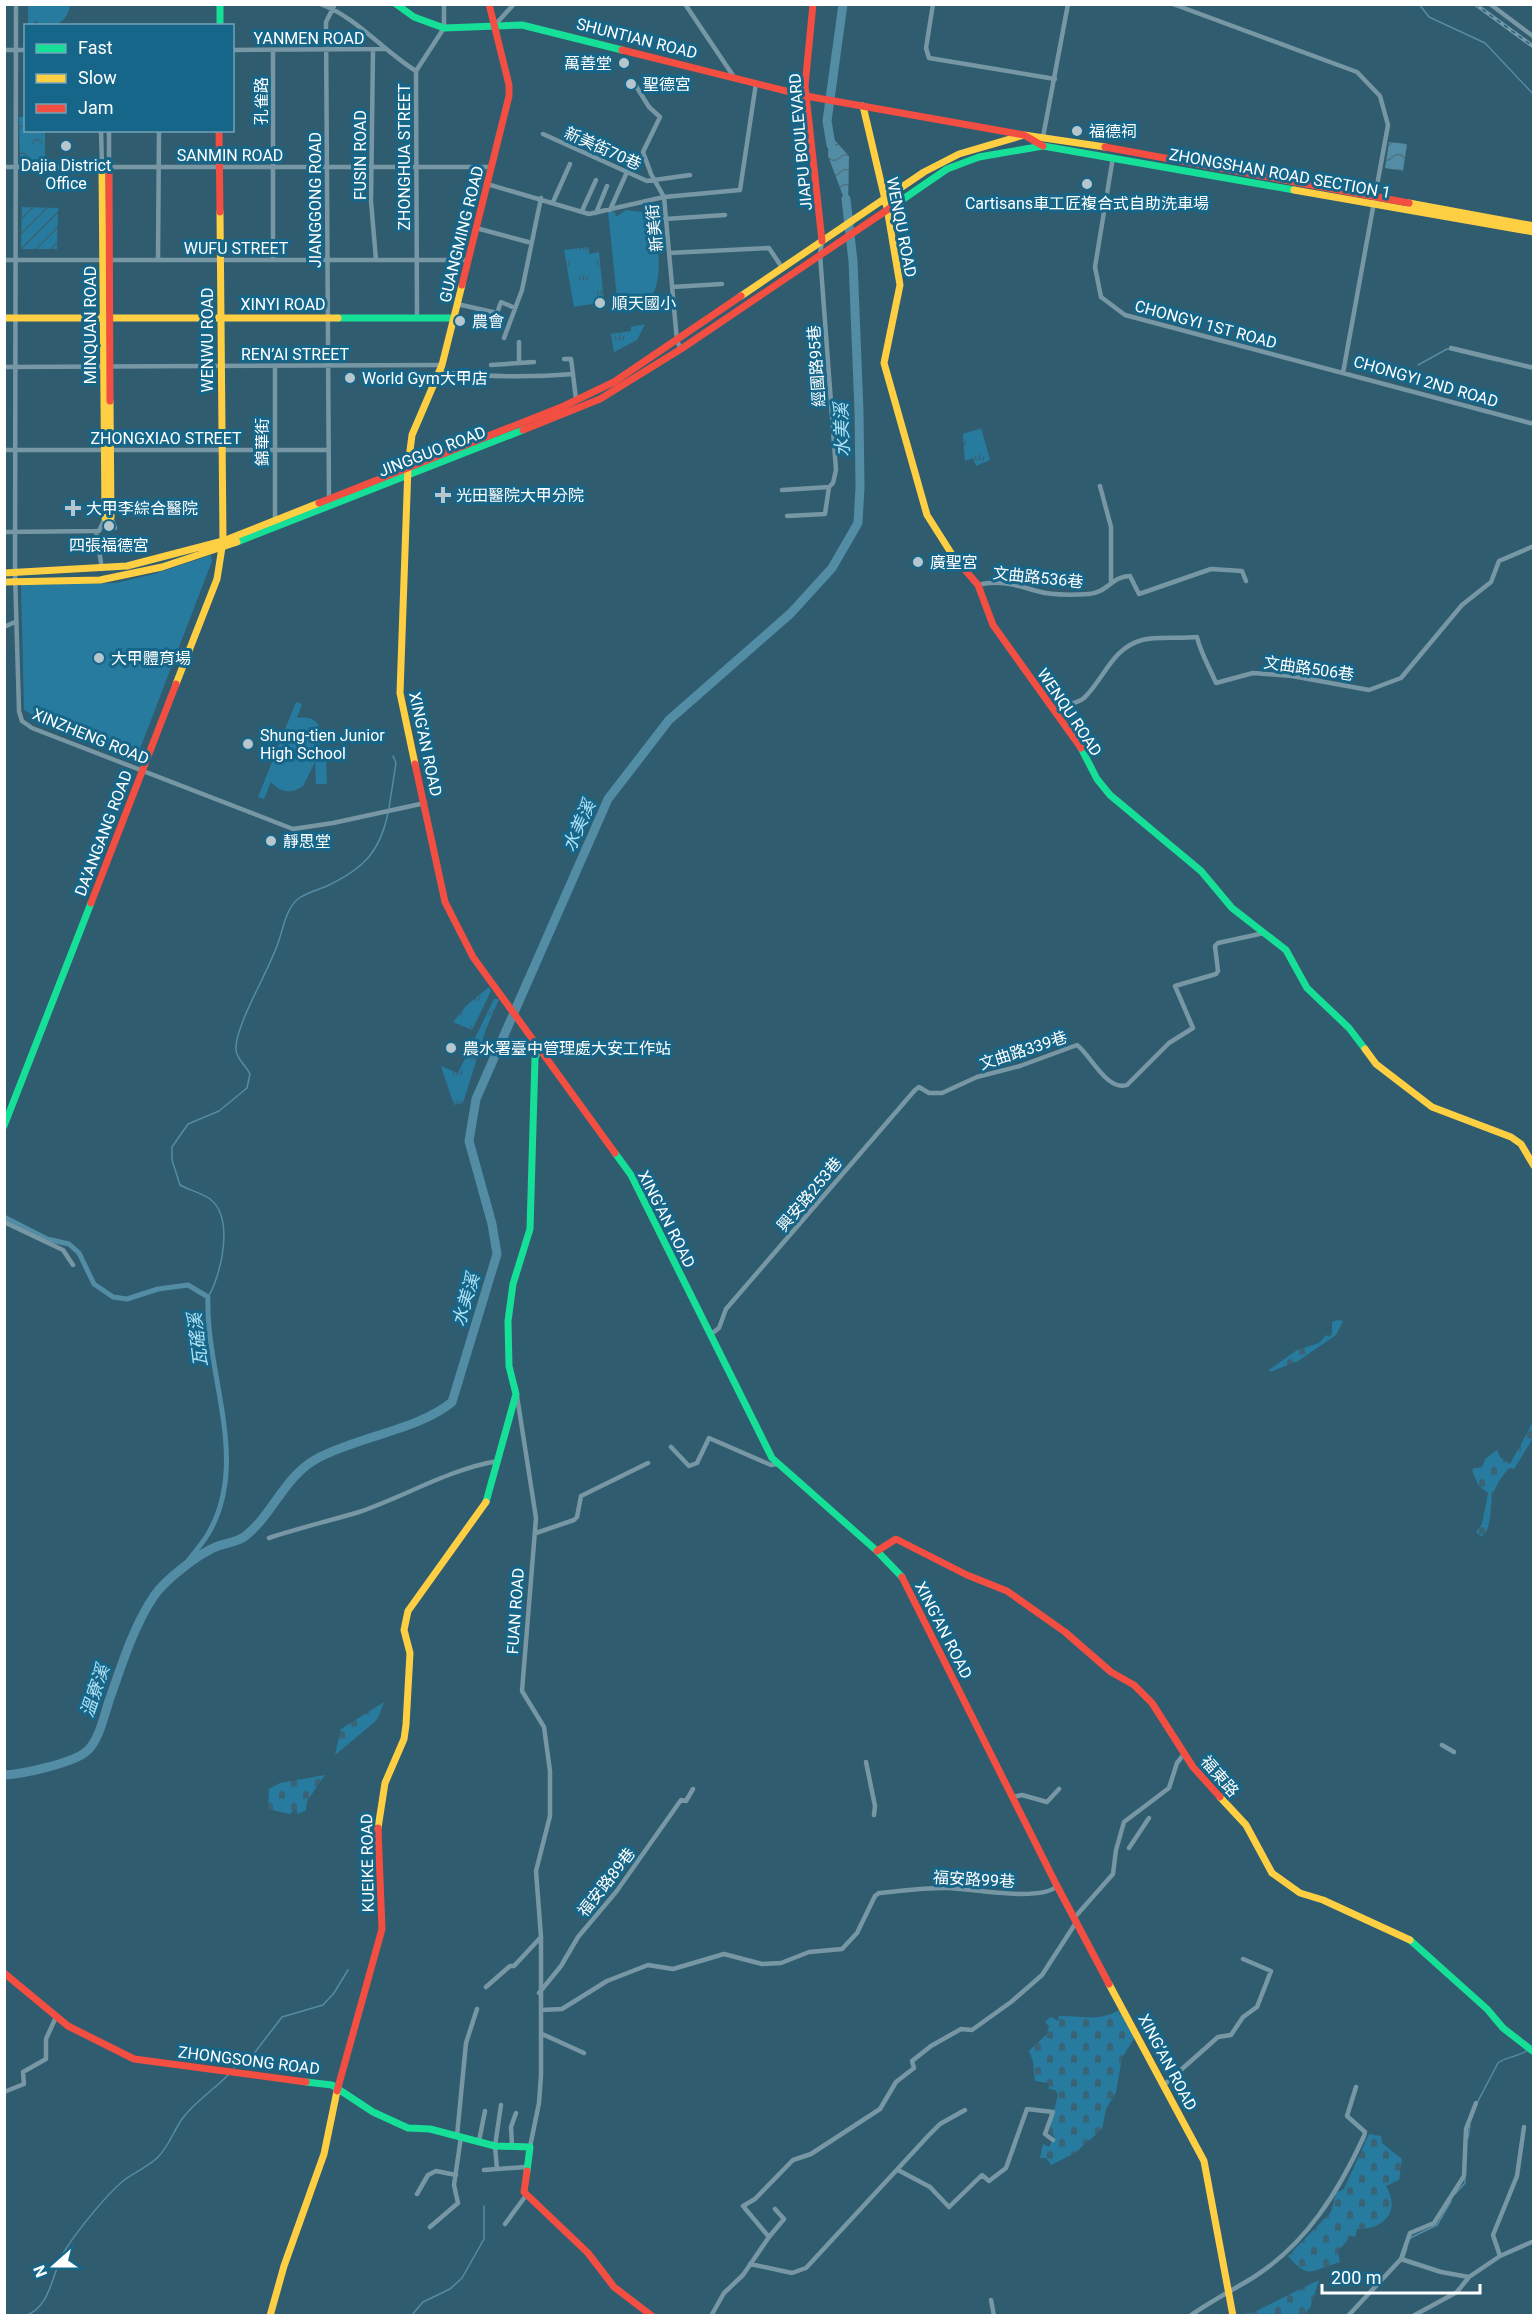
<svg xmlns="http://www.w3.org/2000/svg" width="1538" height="2320" viewBox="0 0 1538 2320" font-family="Roboto,'Noto Sans TC',sans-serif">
<defs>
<pattern id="grass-tufts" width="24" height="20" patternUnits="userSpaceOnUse" patternTransform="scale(1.5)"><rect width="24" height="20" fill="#277b9f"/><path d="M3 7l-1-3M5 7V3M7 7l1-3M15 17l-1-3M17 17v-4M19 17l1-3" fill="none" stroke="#3a6476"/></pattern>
<pattern id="forest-crowns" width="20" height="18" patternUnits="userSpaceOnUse" patternTransform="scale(1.5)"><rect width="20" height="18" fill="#277b9f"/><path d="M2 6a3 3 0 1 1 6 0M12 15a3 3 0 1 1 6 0" fill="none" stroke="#3a6476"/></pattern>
<pattern id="cemetery-stones" width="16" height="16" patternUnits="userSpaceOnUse" patternTransform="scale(1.5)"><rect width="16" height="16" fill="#277b9f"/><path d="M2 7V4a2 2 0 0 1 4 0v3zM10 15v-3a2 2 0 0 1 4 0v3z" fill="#3a6476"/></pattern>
<pattern id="garden-furrows" width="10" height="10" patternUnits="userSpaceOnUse" patternTransform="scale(1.5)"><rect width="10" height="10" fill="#277b9f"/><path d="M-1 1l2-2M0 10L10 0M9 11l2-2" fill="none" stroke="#3a6476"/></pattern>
<pattern id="water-waves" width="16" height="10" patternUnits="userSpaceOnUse" patternTransform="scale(1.5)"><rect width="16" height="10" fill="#538ca5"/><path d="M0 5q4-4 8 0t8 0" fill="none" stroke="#507281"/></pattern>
</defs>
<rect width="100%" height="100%" fill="#305c6f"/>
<path fill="url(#grass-tufts)" d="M 589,247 L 589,254 L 599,252 L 604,302 L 574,307 L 564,250 Z
M 645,324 L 637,340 L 614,352 L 611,334 L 631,331 L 631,327 Z
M 981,428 L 990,460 L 976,466 L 973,458 L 965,461 L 963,434 Z
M 489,987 L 491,991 L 472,1030 L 453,1022 L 467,1005 Z
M 494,999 L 499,999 L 486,1029 L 463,1103 L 454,1105 L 441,1066 L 458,1073 Z"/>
<path fill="url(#forest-crowns)" d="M 19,117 L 25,117 L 26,130 L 45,131 L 45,163 L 20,164 Z"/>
<path fill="url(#cemetery-stones)" d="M 1338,1320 L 1343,1321 L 1336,1335 L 1298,1361 L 1270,1372 L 1269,1370 L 1297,1350 L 1319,1343 L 1326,1335 L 1329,1337 L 1332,1334 L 1332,1322 Z
M 1533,1422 L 1533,1438 L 1514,1469 L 1509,1468 C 1503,1475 1497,1483 1494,1492 C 1488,1507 1494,1524 1482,1537 L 1476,1532 L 1482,1524 L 1488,1493 L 1479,1486 L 1471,1469 L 1482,1467 L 1485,1459 L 1497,1450 L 1500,1457 L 1510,1464 Z
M 384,1702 L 377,1720 L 335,1755 L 341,1729 Z
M 325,1775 L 307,1801 L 306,1810 L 298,1814 L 295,1809 L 290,1814 L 268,1809 L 269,1789 L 280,1783 Z
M 1121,2009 L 1135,2037 L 1122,2058 L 1116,2092 L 1106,2109 L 1102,2129 L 1075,2153 L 1051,2165 L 1046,2158 L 1040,2158 L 1043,2144 L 1049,2147 L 1054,2136 L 1049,2132 L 1058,2094 L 1055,2090 L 1049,2089 L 1048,2083 L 1035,2081 L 1033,2061 L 1029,2051 L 1047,2034 L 1049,2026 L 1045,2022 L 1051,2017 L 1058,2021 L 1059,2016 C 1084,2015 1097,2023 1121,2009 Z
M 1369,2134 L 1381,2136 L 1382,2143 L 1402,2159 L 1399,2180 L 1386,2186 C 1401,2211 1384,2230 1357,2229 L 1355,2237 L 1351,2236 L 1338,2251 L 1340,2262 C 1312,2270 1309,2281 1288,2256 L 1331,2212 L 1336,2193 L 1344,2189 Z
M 1319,2280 L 1310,2308 L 1303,2315 L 1238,2315 L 1254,2312 Z"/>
<path fill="url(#garden-furrows)" d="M 22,207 L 58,208 L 57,249 L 21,249 Z"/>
<path fill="#277b9f" d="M 70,5 C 68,23 51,32 35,21 L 34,25 L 28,25 L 28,5 Z
M 626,210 L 643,212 C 663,226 671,327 623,298 L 624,306 L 618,307 L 608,212 L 615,212 L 616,217 Z
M 211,555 L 212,561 L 138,754 L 51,725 L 24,710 L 21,585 L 116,583 L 154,574 Z
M 296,702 L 302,704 L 297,718 C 327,714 323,741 316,760 L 326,759 L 327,784 L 316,784 L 315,762 L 303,786 C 291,794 281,793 271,782 L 264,799 L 258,797 Z"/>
<path fill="url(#water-waves)" d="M 829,134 L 849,156 L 848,209 L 828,156 Z
M 1389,142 L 1407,144 L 1403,171 L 1385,168 Z"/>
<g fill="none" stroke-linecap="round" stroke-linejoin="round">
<path stroke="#538ca5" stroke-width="1.5" d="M 1419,4 L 1429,17 L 1485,43 L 1534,95
M 1418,365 L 1447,349 L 1497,361
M 389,808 L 396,763 L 393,756
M 208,1297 C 221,1276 235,1218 210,1199 C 202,1193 189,1190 180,1185 L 172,1160 L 172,1147 L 188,1124 L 219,1111 L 247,1088 L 250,1074 C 246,1065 237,1060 236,1050 C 234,1026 271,968 279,940 C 283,928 287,907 298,899 C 305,893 318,890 327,886 C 363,869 380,852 388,813
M 234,2068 L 239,2062 L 252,2056 L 282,2017 L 323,2005 L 334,1993 L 348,1970
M 1477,2103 L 1498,2063 C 1505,2057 1518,2057 1528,2050
M 1468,2138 L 1470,2125
M 1455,2194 L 1465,2183 L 1465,2179
M 1410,2238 L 1437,2225 L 1451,2201
M 1404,2257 L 1407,2248
M 24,2316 C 51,2309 52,2272 64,2252 C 76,2232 109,2191 127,2178 C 137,2171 149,2166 158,2157 C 169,2146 173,2132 182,2119 C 195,2101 214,2090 229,2074
M 411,2316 L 423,2302 L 450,2289 L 462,2278 L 484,2239 L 484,2206"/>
<path stroke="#538ca5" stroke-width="5" d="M 4,1217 L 47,1239 L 69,1244 L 79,1253 L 94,1284 L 113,1297 L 127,1299 L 158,1289 L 188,1285 L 208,1297 C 205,1374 251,1462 208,1534 C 200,1547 189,1559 180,1571"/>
<path stroke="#538ca5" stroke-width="9" d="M 831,145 L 827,121 L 843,4
M 4,1775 C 23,1774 74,1763 87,1751 C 99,1740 104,1716 109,1701 C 121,1667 133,1627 154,1596 C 165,1580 199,1553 218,1546 C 226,1543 237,1542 244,1537 C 273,1515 284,1476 318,1458 C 357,1437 420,1429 452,1402 L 497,1254 L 492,1224 L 469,1141 L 476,1099 L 608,799 L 669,720 L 791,613 L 832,568 L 858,523 L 860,487 L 859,411 L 853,261 L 846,199"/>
<path stroke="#7797a4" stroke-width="4.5" d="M 16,4 L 15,573 L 19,711 L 22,721 L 32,728 L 293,829 L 333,823 L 425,803
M 320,4 C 357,17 383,51 416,71
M 685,4 L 734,77
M 933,4 L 926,48 L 929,58 L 1055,79
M 1173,4 L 1357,72 L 1380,96 L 1388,125 L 1343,373
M 1490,4 L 1534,37
M 495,25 L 514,4
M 373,49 L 371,201 L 376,260
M 4,50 L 26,50
M 232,50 L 385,49
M 636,86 L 649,107 L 660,117 L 643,152 L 651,174 L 664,197 L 677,341 L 681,349
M 101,130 L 102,167
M 109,130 L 109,167
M 543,134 L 647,181 L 690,175
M 1043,137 L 1068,4
M 1113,157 L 1095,267 L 1101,297 L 1125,315 L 1534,424
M 4,167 L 492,167
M 487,184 L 589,214 L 664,197 L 740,190 L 756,83
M 553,202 L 570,164
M 610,210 L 627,172
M 582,211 L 596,180
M 596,213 L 607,186
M 665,219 L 725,215
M 476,228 L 528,242
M 669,253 L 769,248 L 783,269
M 158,259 L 159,130
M 4,260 L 468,260
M 273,260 L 273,50
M 672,287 L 722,284
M 457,304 L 497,313 L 501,302 L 515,308
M 417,318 L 416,71 L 444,28 L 444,4
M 504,338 L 522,290 L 541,198
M 519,342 L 519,363
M 1451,348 L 1534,368
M 564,359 L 571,359 L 573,374
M 491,365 L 534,362
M 275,366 L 275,518
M 4,367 L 442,365
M 440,372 C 486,377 527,378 573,374 L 576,400
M 4,450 L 327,450
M 1100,486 L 1111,527 L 1111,581
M 782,490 L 829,487 L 833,483 L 836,470 L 820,254 L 822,241
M 329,501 L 326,22 L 335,4
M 787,516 L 825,514 L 829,487
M 96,531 L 102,569
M 4,532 L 99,531 L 105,518 L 111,517 L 115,528
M 978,585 C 999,579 1018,586 1037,591 C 1053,596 1073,595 1089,594 C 1107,593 1112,576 1130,576 L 1139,594 L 1211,569 L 1242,571 L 1246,581
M 4,627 L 15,622
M 1054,709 C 1062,706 1077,704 1084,698 C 1104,679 1112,648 1142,640 C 1156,636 1180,639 1197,637 C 1201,654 1209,666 1216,683 L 1253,673 L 1292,676 L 1369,690 L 1401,678 L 1462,605 L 1491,582 L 1499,561 L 1534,546
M 4,1222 L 63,1250 L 73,1265
M 710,1335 L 719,1328 L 726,1309 L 915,1090 L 919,1087 L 929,1093 L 942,1093 L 977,1077 L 1020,1066 L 1077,1045 C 1090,1054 1107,1092 1127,1085 L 1169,1043 L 1193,1028 L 1175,986 L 1216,974 L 1218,971 L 1215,946 L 1218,943 L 1264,933
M 517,1396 L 536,1518 L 522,1691 L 544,1727 L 550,1771 L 550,1816 L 536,1871 L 541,1937 L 541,2075 L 539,2103 L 530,2147
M 671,1447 L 689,1466 L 697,1463 L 709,1438 L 771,1465 L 778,1464
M 536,1533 L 574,1520 L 577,1517 L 581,1496 L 648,1463
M 269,1538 C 299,1528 329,1521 359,1512 C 406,1496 449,1469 498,1461
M 1442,1745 L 1454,1752
M 866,1762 L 875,1806 L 874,1815
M 1013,1797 L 1022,1795 L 1047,1802 L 1059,1789
M 1129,1848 L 1149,1818
M 1075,1917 L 1113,1874 L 1116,1850 L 1124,1822 L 1169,1788 L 1177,1763 L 1184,1754
M 486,1987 L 510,1966 L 514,1966 L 541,1937
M 539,1993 L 561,1966 L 578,1937 L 616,1892 L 681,1800 L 686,1801 L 693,1789
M 541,2010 L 562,2009 L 607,1981 L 648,1965 L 673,1969 L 724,1954 L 762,1964 L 781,1963 L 809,1952 L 842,1949 L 857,1933 L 875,1896 L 879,1893 C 902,1891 926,1887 949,1888 C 972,1889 1041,1902 1057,1886
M 542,2034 L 584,2053
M 1165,2084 L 1218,2037 L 1231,2035 L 1243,2017 L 1257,2007 L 1271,1971 L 1243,1959
M 4,2092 L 24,2084 L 23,2072 L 46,2059 L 46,2039 L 56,2017
M 457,2136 L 466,2043 L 477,2009
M 479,2141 L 485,2111
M 512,2146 L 511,2127 L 516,2113
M 497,2169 L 495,2146 L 501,2105
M 484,2170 L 525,2167
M 898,2170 L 930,2187 L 949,2207 L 982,2175 L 989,2181 L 1006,2168 L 1027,2109 L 1053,2112 L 1045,2134 L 1053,2140
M 417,2194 L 428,2175 L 436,2171 L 456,2175
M 505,2224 L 527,2194
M 430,2227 L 458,2203 L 454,2185 L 461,2137
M 769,2237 L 784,2219 L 775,2209
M 1500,2256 L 1493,2235 L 1517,2176 L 1524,2127
M 1401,2259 L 1441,2272 L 1469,2277
M 750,2264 L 792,2273 L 806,2268 L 929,2135 L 940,2124 L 965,2110
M 991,2300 L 994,2316
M 711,2316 L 724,2293 L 743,2275 L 769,2237 L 743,2206 L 755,2199 L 793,2160 L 811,2154 L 880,2109 L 896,2082 L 914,2068 L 912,2061 L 931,2046 L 961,2029 L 972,2030 L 1011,2002 L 1042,1975 L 1077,1921
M 1190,2316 C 1211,2301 1233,2290 1254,2277 C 1306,2244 1339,2191 1364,2136 L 1365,2132 L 1347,2116 L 1356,2087
M 1348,2316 L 1401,2259 L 1410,2233 L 1434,2223 L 1464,2176 L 1466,2129 L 1476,2103
M 1413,2316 L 1457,2292 L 1469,2277 L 1500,2256 L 1534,2241"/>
<path stroke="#16e098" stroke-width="7" d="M 220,4 L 220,26
M 396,4 L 414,17 L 444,28 L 522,25 L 622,50
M 893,206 L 947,169 L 979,157 L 1043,146 L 1294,190
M 338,318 L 454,318
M 237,542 L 523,430
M 1081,748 L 1097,779 L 1110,795 L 1201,871 L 1232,908 L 1286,950 L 1307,988 L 1349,1028 L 1365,1049
M 4,1126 L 91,903
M 615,1153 L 631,1175 L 772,1458 L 877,1551 L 902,1577
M 486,1502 L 516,1394 L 509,1366 L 508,1321 L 513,1284 L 530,1229 L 535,1058 L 539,1048
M 1410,1940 L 1487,2009 L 1503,2028 L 1534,2052
M 306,2082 L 332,2085 L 373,2112 L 408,2128 L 430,2129 L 495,2146 L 530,2147 L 527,2171"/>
<path stroke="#ffcf43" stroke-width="7" d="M 863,106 L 887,208 L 900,285 L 884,363 L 927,515 L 953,556
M 102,167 L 105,518
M 1294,190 L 1534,232
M 1409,203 L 1534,226
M 741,296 L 924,172 L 959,154 L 1024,135 L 1105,147
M 4,318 L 338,318
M 110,401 L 111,517
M 4,573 L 127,566 L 223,541 L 319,503
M 4,582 L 100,580 L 162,567 L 237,542
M 176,684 L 217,579 L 223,541 L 220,212
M 415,764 L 400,693 L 408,466 L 412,435 L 442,365 L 462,285
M 1365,1049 L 1376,1064 L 1432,1107 L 1511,1137 L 1521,1144 L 1534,1166
M 1220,1797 L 1246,1825 L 1272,1873 L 1300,1893 L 1323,1900 L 1410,1940
M 378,1828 L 385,1783 L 404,1739 L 406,1725 L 410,1653 L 404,1630 L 408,1611 L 486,1502
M 1109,1984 L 1204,2161 L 1233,2316
M 270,2316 L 284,2266 L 324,2154 L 337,2091"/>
<path stroke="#f24e42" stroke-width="7" d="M 813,4 L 805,86 L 822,241
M 622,50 L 806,96 L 1024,135 L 1043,146
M 219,130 L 220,212
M 1105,147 L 1409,203
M 109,167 L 110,401
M 462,285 L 509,96 L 509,85 L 489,4
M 523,430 L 600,399 L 681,349 L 893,206
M 319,503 L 564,406 L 614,382 L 741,296
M 953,556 L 978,585 L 993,625 L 1081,748
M 415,764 L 445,902 L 473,957 L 615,1153
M 91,903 L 176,684
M 877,1551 L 896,1539 L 967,1575 L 1007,1591 L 1065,1632 L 1111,1672 L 1134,1685 L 1152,1703 L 1193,1767 L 1220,1797
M 902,1577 L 1057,1886 L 1109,1984
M 4,1973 L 68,2026 L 134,2059 L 306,2082
M 337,2091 L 382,1929 L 378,1828
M 527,2171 L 524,2192 L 588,2253 L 614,2287 L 652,2316"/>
<g stroke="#7998a3" stroke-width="4">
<path id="rail" d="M 1475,4 L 1534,47"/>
</g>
<use href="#rail" stroke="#166689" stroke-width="1.5" stroke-dasharray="4.5" stroke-linecap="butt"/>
</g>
<g fill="#b7c6cd" stroke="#166689" stroke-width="2">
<circle cx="624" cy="63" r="6"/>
<circle cx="631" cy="84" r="6"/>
<circle cx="1077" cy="131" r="6"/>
<circle cx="66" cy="146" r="6"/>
<circle cx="1087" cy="184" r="6"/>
<circle cx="600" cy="303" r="6"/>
<circle cx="460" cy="321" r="6"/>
<circle cx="350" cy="378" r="6"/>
<path d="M440 486h6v6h6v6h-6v6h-6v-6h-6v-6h6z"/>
<path d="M70 499h6v6h6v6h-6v6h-6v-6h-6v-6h6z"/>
<circle cx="109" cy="526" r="6"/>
<circle cx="918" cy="562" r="6"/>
<circle cx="99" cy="658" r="6"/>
<circle cx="248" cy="744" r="6"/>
<circle cx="271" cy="841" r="6"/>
<circle cx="451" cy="1048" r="6"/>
</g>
<g text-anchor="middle" stroke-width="6" stroke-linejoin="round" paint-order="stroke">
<g font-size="16" fill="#fff" stroke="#166689">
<text x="309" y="44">YANMEN ROAD</text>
<text transform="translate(637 38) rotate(14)" y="6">SHUNTIAN ROAD</text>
<text transform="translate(261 101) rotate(-90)" y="6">孔雀路</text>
<text transform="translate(800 142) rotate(-95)" y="6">JIAPU BOULEVARD</text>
<text transform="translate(603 148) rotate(24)" y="6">新美街70巷</text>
<text x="230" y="161">SANMIN ROAD</text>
<text transform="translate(360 155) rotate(-90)" y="6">FUSIN ROAD</text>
<text transform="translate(404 157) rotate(-90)" y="6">ZHONGHUA STREET</text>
<text transform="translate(1280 173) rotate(10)" y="6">ZHONGSHAN ROAD SECTION 1</text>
<text transform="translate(315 200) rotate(-90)" y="6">JIANGGONG ROAD</text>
<text transform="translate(902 227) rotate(79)" y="6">WENQU ROAD</text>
<text transform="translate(654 228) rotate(-96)" y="6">新美街</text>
<text transform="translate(461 234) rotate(-76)" y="6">GUANGMING ROAD</text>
<text x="236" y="254">WUFU STREET</text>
<text x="283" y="310">XINYI ROAD</text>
<text transform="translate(1206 324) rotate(15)" y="6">CHONGYI 1ST ROAD</text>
<text transform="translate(90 325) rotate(-90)" y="6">MINQUAN ROAD</text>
<text transform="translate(207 340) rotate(-90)" y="6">WENWU ROAD</text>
<text x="295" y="360">REN’AI STREET</text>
<text transform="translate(816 366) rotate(-94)" y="6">經國路95巷</text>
<text transform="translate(1426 381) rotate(16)" y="6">CHONGYI 2ND ROAD</text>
<text x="166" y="444">ZHONGXIAO STREET</text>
<text transform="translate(262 442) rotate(-90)" y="6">錦華街</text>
<text transform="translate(432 451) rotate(-21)" y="6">JINGGUO ROAD</text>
<text transform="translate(1038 577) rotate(6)" y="6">文曲路536巷</text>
<text transform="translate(1309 668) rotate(8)" y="6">文曲路506巷</text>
<text transform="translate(1070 712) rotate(56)" y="6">WENQU ROAD</text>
<text transform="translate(91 736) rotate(22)" y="6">XINZHENG ROAD</text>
<text transform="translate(426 744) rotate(78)" y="6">XING’AN ROAD</text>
<text transform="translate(103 833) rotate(-69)" y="6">DA’ANGANG ROAD</text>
<text transform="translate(1023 1050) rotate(-18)" y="6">文曲路339巷</text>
<text transform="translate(809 1194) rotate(-50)" y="6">興安路253巷</text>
<text transform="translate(667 1219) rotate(63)" y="6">XING’AN ROAD</text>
<text transform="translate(515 1611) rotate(-86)" y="6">FUAN ROAD</text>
<text transform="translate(944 1630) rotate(63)" y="6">XING’AN ROAD</text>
<text transform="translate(1220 1776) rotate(49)" y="6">福東路</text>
<text transform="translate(367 1863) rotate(-91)" y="6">KUEIKE ROAD</text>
<text transform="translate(974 1879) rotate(3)" y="6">福安路99巷</text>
<text transform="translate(606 1882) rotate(-52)" y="6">福安路89巷</text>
<text transform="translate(249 2060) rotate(7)" y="6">ZHONGSONG ROAD</text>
<text transform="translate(1168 2062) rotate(62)" y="6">XING’AN ROAD</text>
</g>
<g font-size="16" fill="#fff" stroke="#166689" text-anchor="start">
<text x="612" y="69" text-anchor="end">萬善堂</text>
<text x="643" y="90">聖德宮</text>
<text x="1089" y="137">福德祠</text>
<text x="66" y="171" text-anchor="middle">Dajia District<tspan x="66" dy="18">Office</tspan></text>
<text x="1087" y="209" text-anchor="middle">Cartisans車工匠複合式自助洗車場</text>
<text x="612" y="309">順天國小</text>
<text x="472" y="327">農會</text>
<text x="362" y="384">World Gym大甲店</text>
<text x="456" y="501">光田醫院大甲分院</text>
<text x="86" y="514">大甲李綜合醫院</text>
<text x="109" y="551" text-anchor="middle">四張福德宮</text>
<text x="930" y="568">廣聖宮</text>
<text x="111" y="664">大甲體育場</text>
<text x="260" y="741">Shung-tien Junior<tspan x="260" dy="18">High School</tspan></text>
<text x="283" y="847">靜思堂</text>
<text x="463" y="1054">農水署臺中管理處大安工作站</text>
</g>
<g font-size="18" font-style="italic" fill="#aee2f6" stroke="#166689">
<text transform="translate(842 430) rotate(-92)" y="6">水美溪</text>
<text transform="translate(579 826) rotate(-66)" y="6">水美溪</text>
<text transform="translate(466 1300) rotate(-73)" y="6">水美溪</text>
<text transform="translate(198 1340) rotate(-97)" y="6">瓦磘溪</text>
<text transform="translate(95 1691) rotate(-71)" y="6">溫寮溪</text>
</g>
</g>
<rect width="1538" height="2320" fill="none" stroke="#ffffff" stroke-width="12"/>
<rect x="24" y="24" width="210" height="108" fill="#166689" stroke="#73a3b8" stroke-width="1.5"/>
<rect x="36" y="44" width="30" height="9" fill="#16e098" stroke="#73a3b8" stroke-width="1.5"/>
<text x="78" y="54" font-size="18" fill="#ffffff">Fast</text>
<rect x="36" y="74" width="30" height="9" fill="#ffcf43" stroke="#73a3b8" stroke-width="1.5"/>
<text x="78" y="84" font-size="18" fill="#ffffff">Slow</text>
<rect x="36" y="104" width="30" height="9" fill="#f24e42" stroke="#73a3b8" stroke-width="1.5"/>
<text x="78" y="114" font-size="18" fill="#ffffff">Jam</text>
<g transform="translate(54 2266) rotate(249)" stroke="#166689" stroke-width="4.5" paint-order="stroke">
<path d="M0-4.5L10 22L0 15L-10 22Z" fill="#ffffff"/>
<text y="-9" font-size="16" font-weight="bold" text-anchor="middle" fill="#ffffff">N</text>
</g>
<path d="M1322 2284v9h158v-9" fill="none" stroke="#ffffff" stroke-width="3"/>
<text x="1331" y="2284" font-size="18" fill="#ffffff" stroke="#166689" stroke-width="4.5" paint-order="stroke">200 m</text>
</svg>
